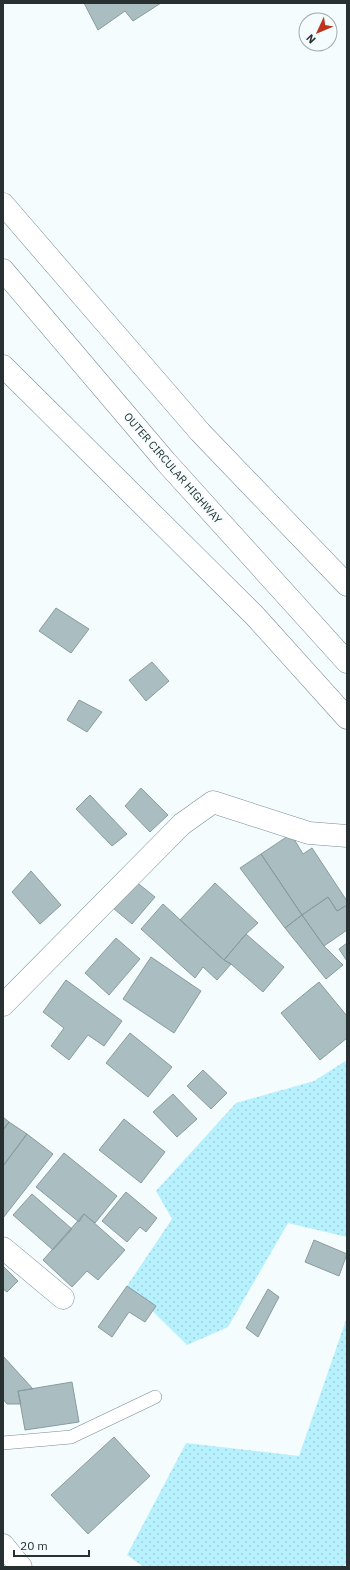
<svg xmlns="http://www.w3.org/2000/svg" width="350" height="1570" viewBox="0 0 350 1570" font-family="'IBM Plex Sans',sans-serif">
<defs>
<pattern id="grass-dots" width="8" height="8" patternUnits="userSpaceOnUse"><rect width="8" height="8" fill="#b7f1fe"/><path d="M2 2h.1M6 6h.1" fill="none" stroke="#9dcfda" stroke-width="1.8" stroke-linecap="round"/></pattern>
</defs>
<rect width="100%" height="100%" fill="#f4fcfe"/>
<path fill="url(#grass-dots)" d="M 347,1060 L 347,1237 L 288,1223 L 228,1327 L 187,1345 L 127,1286 L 172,1219 L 156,1191 L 236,1103 L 314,1081 Z
M 347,1317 L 347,1563 L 342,1567 L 144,1567 L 127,1555 L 186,1443 L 299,1456 Z"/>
<path fill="#aabec2" stroke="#889ca0" d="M 84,3 L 161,3 L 133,21 L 125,11 L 98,30 Z
M 56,608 L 89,629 L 71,653 L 39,631 Z
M 152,662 L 169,681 L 146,701 L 129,680 Z
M 79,700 L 102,712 L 87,732 L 67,720 Z
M 141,788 L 168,815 L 150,832 L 125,806 Z
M 90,795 L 127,834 L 112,846 L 76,809 Z
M 291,834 L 303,854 L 312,848 L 347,901 L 347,905 L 337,911 L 328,897 L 302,915 L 261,854 Z
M 261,854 L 302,915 L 285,928 L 240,868 Z
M 31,871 L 61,905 L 40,924 L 12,892 Z
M 135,881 L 155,897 L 132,924 L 113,908 Z
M 215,883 L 258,923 L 246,934 L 224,960 L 180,920 Z
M 328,897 L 337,911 L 347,905 L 347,930 L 324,946 L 302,915 Z
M 163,904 L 224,960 L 231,964 L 217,980 L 203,967 L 195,978 L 141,929 Z
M 302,915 L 324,946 L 343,965 L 326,979 L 285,928 Z
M 246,934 L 284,967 L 263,992 L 231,964 L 224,960 Z
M 116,938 L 140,959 L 109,995 L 85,973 Z
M 347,943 L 347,961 L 339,949 Z
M 151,957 L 201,991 L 174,1033 L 123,999 Z
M 66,980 L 122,1021 L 104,1046 L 88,1035 L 69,1060 L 51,1046 L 64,1028 L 43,1012 Z
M 319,982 L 347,1016 L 347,1038 L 320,1060 L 281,1013 Z
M 130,1033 L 172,1067 L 148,1097 L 106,1063 Z
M 203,1070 L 227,1093 L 211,1109 L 187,1086 Z
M 173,1094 L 197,1119 L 177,1137 L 153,1112 Z
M 3,1117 L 9,1122 L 3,1130 Z
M 124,1119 L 165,1152 L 141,1183 L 99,1150 Z
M 9,1122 L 27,1134 L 3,1166 L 3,1130 Z
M 27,1134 L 53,1154 L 3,1218 L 3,1166 Z
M 64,1153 L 117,1196 L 95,1223 L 84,1214 L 79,1222 L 36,1187 Z
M 126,1192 L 157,1218 L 146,1232 L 140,1227 L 127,1242 L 102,1221 Z
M 32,1194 L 72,1229 L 53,1250 L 13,1215 Z
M 84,1214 L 125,1250 L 98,1280 L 87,1271 L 72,1287 L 43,1260 Z
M 314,1240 L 347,1254 L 339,1276 L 305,1262 Z
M 3,1266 L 18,1281 L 7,1292 L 3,1289 Z
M 127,1286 L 156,1306 L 145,1322 L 129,1312 L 112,1337 L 98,1327 Z
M 268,1289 L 279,1297 L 258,1337 L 246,1328 Z
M 3,1356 L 33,1389 L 18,1391 L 21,1404 L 7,1404 L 3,1399 Z
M 72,1382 L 79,1422 L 25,1430 L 18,1391 Z
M 114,1437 L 150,1476 L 88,1534 L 51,1495 Z"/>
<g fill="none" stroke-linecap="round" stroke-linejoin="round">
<g stroke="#7a8d91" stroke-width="14">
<path id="service" d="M 3,1443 L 71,1437 L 155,1397"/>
</g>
<g stroke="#7a8d91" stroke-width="23">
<path id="minor" d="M 3,1005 L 182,824 L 213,802 L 309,833 L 347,836
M 3,1248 L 63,1298"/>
</g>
<g stroke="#7a8d91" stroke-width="23">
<path id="tertiary" d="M 3,366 L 255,616 L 347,718
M 3,1545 L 21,1567"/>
</g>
<g stroke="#7a8d91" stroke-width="23">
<path id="motorway" d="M 3,204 L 200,432 L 347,585
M 3,270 L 166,462 L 347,662"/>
</g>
<use href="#service" stroke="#fff" stroke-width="13"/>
<use href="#minor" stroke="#fff" stroke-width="22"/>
<use href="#tertiary" stroke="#fff" stroke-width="22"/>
<use href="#motorway" stroke="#fff" stroke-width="22"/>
</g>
<g text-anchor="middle" stroke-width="3.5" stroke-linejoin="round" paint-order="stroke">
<g font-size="11" fill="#283031" stroke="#f4fcfe">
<text transform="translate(173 468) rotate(49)" y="4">OUTER CIRCULAR HIGHWAY</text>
</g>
</g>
<rect width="350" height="1570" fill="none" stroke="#283031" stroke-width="8"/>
<g transform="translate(318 32) rotate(226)"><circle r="19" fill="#f4fcfe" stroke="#a2aaac"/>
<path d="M0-3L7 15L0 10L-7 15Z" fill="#be331b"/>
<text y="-6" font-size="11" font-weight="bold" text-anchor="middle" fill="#283031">N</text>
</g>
<path d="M14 1550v6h75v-6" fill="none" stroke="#283031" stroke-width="2"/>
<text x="20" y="1550" font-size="12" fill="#283031" stroke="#f4fcfe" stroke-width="3" paint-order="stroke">20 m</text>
</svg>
